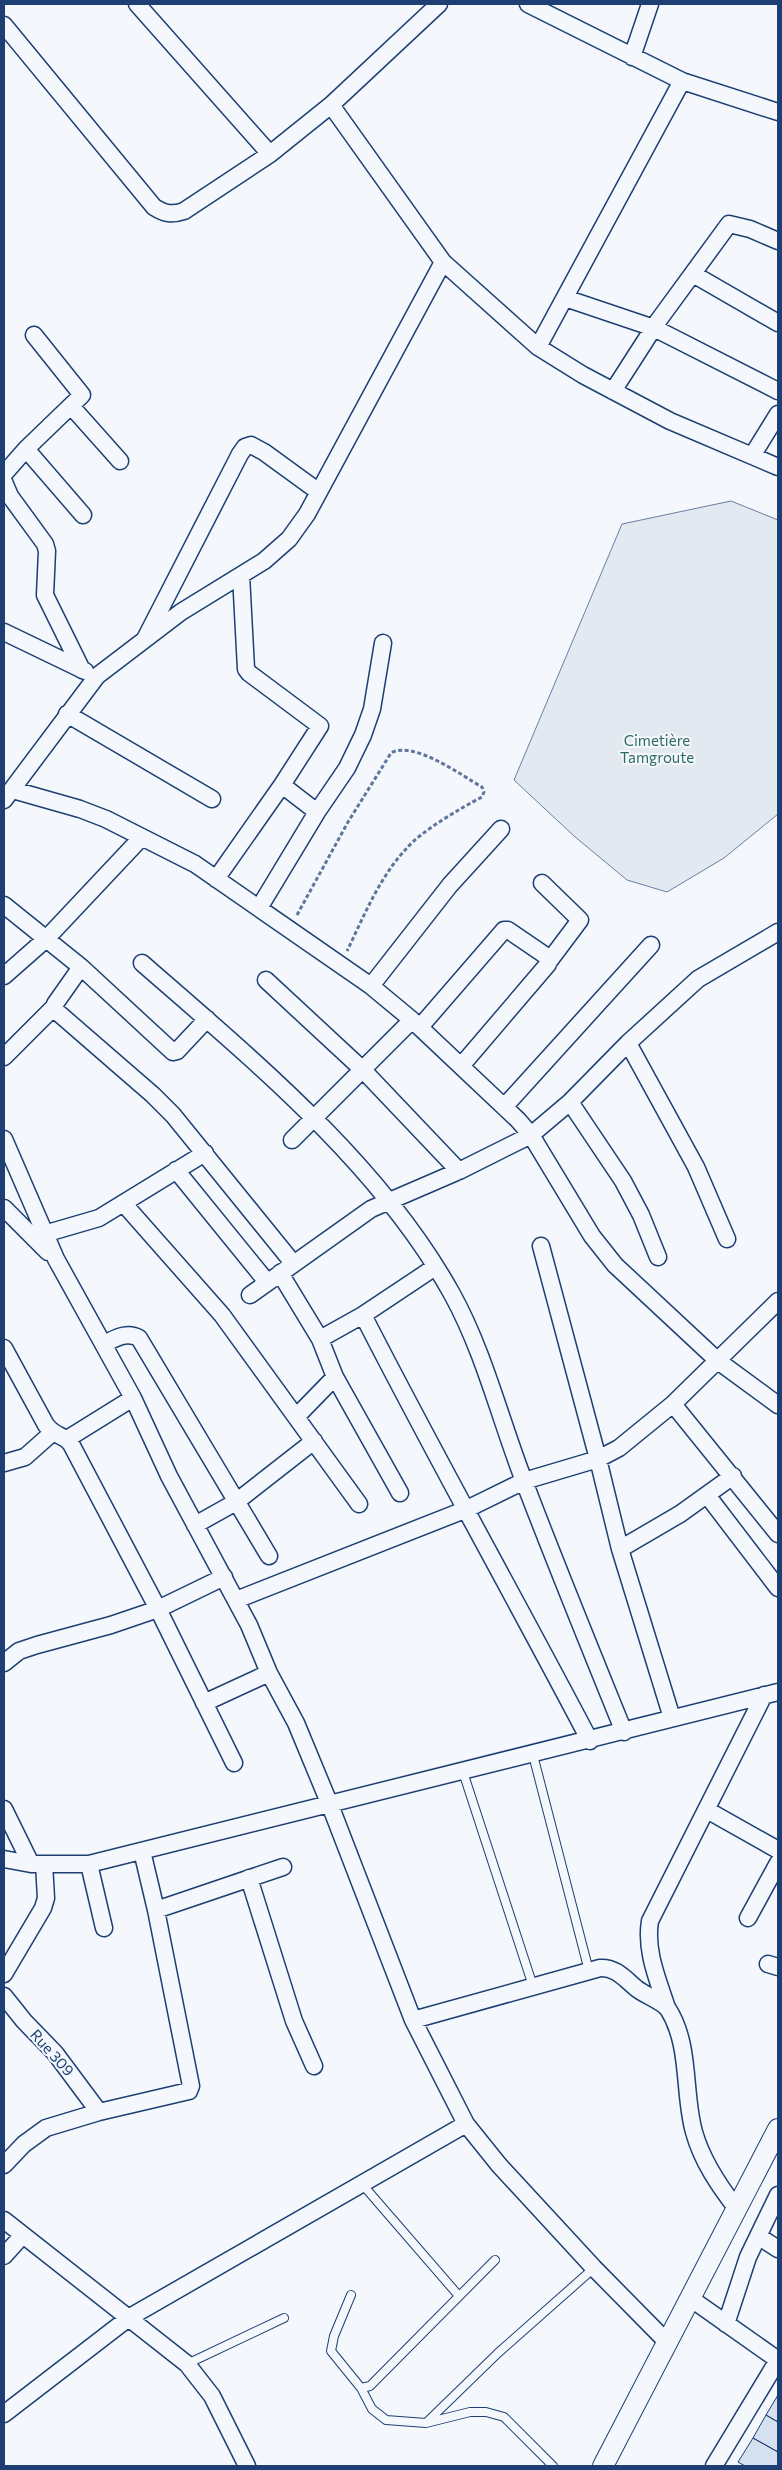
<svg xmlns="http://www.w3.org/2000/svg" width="782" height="2470" viewBox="0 0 782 2470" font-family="Commissioner,sans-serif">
<rect width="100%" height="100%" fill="#f4f7fb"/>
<path fill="#e3e9f0" stroke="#687fa3" d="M 731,501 L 778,520 L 778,814 L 724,858 L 667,892 L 627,880 L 574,836 L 514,780 L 622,524 Z"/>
<path fill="#d5e0f0" stroke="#1d3f73" d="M 778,2395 L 778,2422 L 766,2415 Z
M 766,2415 L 778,2422 L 778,2452 L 753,2438 Z
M 753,2438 L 778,2452 L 778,2466 L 745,2466 L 738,2462 Z"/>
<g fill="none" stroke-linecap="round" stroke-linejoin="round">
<g stroke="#1d3f73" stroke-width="10">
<path id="service" d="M 533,1755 L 589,1971
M 463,1772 L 533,1986
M 362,2184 L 459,2296
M 351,2295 L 334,2336 L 331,2351 L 361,2388 L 370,2386 L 495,2260
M 187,2364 L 284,2318
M 361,2388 L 372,2409 L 386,2420 L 426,2423 L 470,2412 L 486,2412 L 504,2417 L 553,2466
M 426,2423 L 498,2353 L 594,2268"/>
</g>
<g stroke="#1d3f73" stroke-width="19">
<path id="minor" d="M 137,4 L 270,154
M 528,4 L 682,81 L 538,347
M 4,25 L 154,207 C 165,214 172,215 184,211 L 270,154 L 331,105 L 439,4
M 632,57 L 650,4
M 682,81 L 778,112
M 331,105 L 443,262 L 538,347 L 583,375 L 670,421 L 778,467
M 693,274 L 778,323
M 565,298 L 654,328 L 778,391
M 613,391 L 658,321 L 729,224 L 750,229 L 778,241
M 71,406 L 120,461
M 26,449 L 83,515
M 752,456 L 778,414
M 4,474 L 26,449 L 82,395 L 34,335
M 4,482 L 10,496 L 45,544 L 47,551 L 45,595 L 82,670
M 241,575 L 246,669 L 249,673 L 320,726 L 282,785 L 317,812
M 4,632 L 85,671
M 145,639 L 240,454 L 245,447 L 251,445 L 264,452 L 319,492
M 67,714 L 212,799
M 13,790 L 80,809 L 106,819 L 195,864 L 371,986 L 412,1020 L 518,1120 L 531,1135 L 592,1236 L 615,1265 L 718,1361 L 778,1405
M 4,800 L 97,676 L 181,612 L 264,561 L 289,539 L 307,514 L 443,262
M 216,879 L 282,785
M 542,883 L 580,920 L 550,960
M 4,905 L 81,967 L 173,1052 L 177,1051 L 207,1019
M 259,908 L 317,812 L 347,768 L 363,735 L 372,709 L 383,643
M 142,963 C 253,1060 380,1164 452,1294 C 484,1352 500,1419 524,1481 C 556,1565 590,1648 624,1732
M 81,967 L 55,1004 L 55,1010 L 153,1095 L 173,1115 L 293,1263
M 4,976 L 46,939 L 142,837
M 266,980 L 363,1070 L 459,1171
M 371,986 L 450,885 L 501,829
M 420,1027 L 504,930 L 508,930 L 549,958 L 548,964 L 461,1066
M 628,1043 L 696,1167 L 727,1239
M 4,1057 L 54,1007
M 570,1102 L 623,1181 L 641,1215 L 658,1257
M 504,1107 L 651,945
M 4,1139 L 56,1259 L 133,1398 L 169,1476 L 249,1625 L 269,1673 L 296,1723 L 330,1805 L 413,2020 L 466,2124 L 499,2165 L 594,2268 L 667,2342
M 292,1140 L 412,1020
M 176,1170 L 267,1282
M 124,1204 L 222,1315 L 359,1504
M 4,1208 L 48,1252
M 44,1234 L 99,1218 L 205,1153
M 541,1246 L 598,1459 L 620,1549 L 672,1718
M 280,1273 L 320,1339 L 363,1315 L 435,1267
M 250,1295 L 371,1209 L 459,1171 L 531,1135 L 570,1102 L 628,1043 L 698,979 L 778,932
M 363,1315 C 436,1458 515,1598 590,1741
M 320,1339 L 335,1377 L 400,1493
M 103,1344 C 115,1339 126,1331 139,1338 L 269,1556
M 4,1348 L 46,1425 C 56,1438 64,1434 71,1444 L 158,1609 L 234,1763
M 673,1404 L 778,1534
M 296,1417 L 335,1377
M 67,1439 L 133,1398
M 4,1463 L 25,1457 L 52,1433
M 707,1495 L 778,1588
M 195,1525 L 236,1502 L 314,1441
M 620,1549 L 680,1514 L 733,1476
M 236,1600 L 467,1509 L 524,1481 L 598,1459 L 619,1448 L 673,1404 L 778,1301
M 4,1663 L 19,1651 L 37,1645 L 111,1625 L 158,1609 L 224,1577
M 204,1703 L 269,1673
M 4,1809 L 31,1864
M 707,1810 L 778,1850
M 4,1859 L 31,1864 L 89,1864 L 778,1692
M 89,1864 L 104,1928
M 249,1878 L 294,2021 L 314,2066
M 156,1910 L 283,1867
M 748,1918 L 778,1863
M 768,1964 L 778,1967
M 4,1974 L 43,1908 L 46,1898 L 44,1864
M 4,1996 L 24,2021 L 55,2053 L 99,2112
M 667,2008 C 658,1980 645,1951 650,1921 L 764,1695
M 413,2020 L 600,1968 C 616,1967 625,1979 636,1988 C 644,1995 662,2001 668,2009 C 691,2045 683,2093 694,2132 C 702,2161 719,2186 737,2209
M 4,2165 L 24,2144 L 46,2128 L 99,2112 L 189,2091 L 191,2086 L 156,1910 L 142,1851
M 4,2220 L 187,2364 L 212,2396 L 247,2466
M 758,2236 L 778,2249
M 4,2256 L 22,2236
M 690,2298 L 778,2360
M 726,2324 L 748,2257 L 778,2195
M 4,2414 L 130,2317 L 466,2124
M 714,2466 L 778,2360"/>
</g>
<g stroke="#1d3f73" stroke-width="22">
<path id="tertiary" d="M 603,2466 L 778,2129"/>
</g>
<path stroke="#5e769c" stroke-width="3" stroke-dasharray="4 2.5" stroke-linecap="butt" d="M 297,915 L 348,822 L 391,753 C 413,740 461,775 482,787 L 484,792 L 482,797 C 461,808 421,831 406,849 C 379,878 364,916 347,951"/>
<use href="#service" stroke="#f4f7fb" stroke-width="8"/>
<use href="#minor" stroke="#f4f7fb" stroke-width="16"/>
<use href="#tertiary" stroke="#f4f7fb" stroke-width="20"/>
</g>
<g text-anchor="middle" stroke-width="4" stroke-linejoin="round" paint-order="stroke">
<g font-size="15" fill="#2c6c60" stroke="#f4f7fb">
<text x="657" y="746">Cimetière<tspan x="657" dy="17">Tamgroute</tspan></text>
</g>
<g font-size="15" fill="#1d3f73" stroke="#f4f7fb">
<text transform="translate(52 2053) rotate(48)" y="5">Rue 309</text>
</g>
</g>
<rect width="782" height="2470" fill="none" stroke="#1d3f73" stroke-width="10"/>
</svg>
